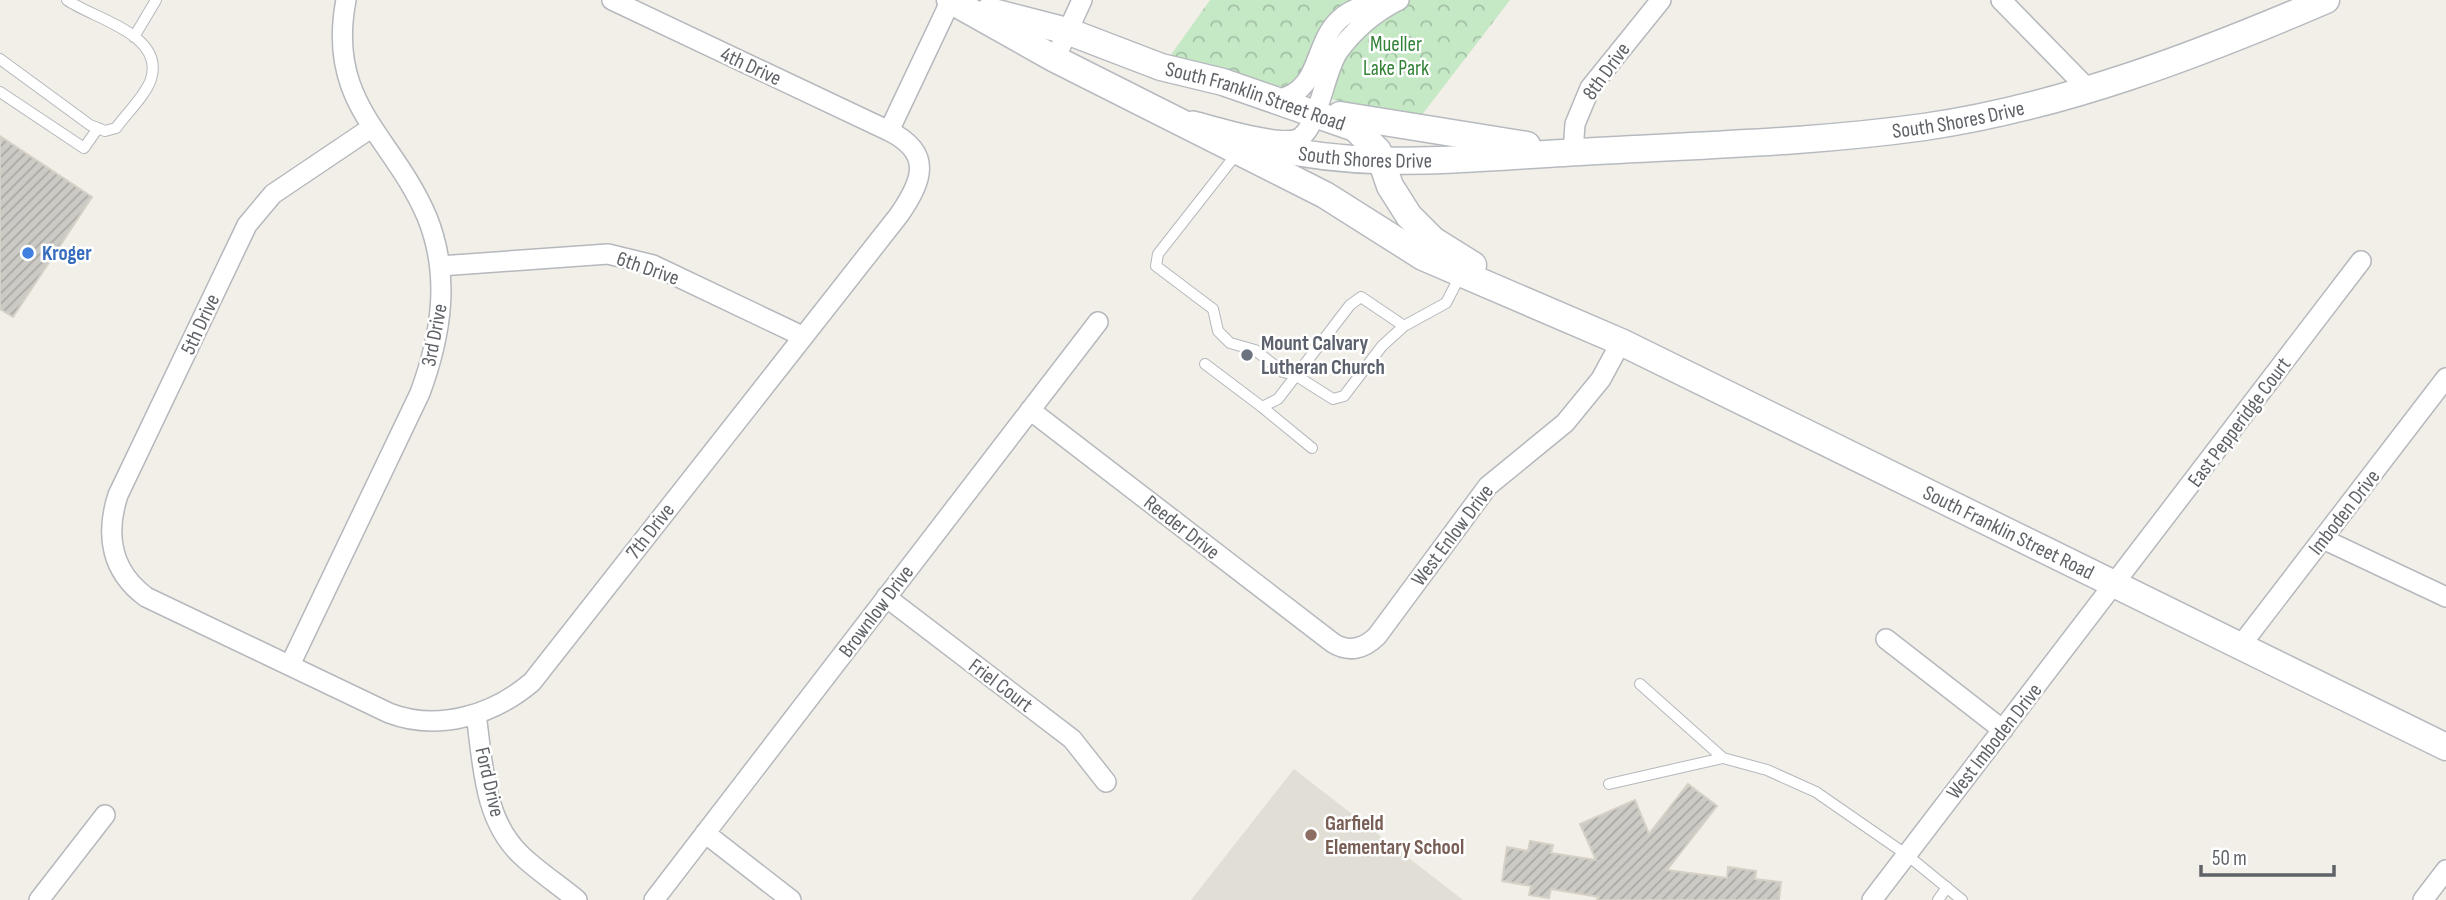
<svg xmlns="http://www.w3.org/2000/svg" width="2446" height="900" viewBox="0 0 2446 900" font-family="'Sofia Sans Condensed',sans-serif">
<defs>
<pattern id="park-crowns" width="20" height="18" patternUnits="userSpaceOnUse" patternTransform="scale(1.75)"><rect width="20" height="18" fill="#c5e8c5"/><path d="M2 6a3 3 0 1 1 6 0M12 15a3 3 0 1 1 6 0" fill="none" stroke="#a3c0a4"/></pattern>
<pattern id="building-hatch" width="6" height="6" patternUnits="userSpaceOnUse" patternTransform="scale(1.75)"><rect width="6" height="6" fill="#cccac5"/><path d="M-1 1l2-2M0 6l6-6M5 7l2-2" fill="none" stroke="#a9a8a4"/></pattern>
</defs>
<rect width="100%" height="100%" fill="#f1efe8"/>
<path fill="#e1ded6" d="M 1294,769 L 1463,900 L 1191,900 Z"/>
<path fill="url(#park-crowns)" d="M 1210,0 L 1510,0 L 1418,120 L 1168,59 Z"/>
<path fill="url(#building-hatch)" stroke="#d6d1c6" stroke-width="2" d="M 0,136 L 92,197 L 13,317 L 0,309 Z
M 1688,784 L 1717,806 L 1667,870 L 1727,878 L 1728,867 L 1756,871 L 1755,879 L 1781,882 L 1779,900 L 1597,900 L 1599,897 L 1551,889 L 1549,898 L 1529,895 L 1531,886 L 1502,881 L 1507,847 L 1528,851 L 1530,841 L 1553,845 L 1551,853 L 1596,860 L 1580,824 L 1635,800 L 1649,834 Z"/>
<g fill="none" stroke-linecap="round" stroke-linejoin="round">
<g stroke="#b5b8bc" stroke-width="12">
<path id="lane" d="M 134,37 L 156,0
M 0,59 L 90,125 L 105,131 L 116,128 C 126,114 146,95 151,79 C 165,34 94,19 67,0
M 0,92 L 84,148 L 98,128
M 1238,152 L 1158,254 L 1156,266 L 1213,309 L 1218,331 L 1230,343 L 1255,350 L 1283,372 L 1295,375 L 1333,399 L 1344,396 L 1382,346 L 1404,326 L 1446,303 L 1461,274
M 1205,364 L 1262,407 L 1278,399 L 1350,305 L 1361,297 L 1404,326
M 1262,407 L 1312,448
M 1640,684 L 1723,758 L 1767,770 L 1816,792 L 1907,855 L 1962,900
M 1609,784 L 1723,758
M 1938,900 L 1947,887"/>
</g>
<g stroke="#b5b8bc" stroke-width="22">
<path id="street" d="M 612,0 L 889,131
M 2001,0 L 2087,88
M 1055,59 L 1082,0
M 1277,100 C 1340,86 1295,5 1395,1
M 1193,121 C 1217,127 1272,144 1294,140 C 1318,136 1323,74 1338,52 C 1353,31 1375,12 1399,0
M 371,128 L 273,194 L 247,225 L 118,495 C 105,535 111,571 146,597 L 389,713 C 438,732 493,715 532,682 L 899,215 C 923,180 933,153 889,131 L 951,0
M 1573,152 L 1575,124 L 1590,88 L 1661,0
M 440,266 L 608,254 L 653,265 L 802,336
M 1030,410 L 1333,643 C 1349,653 1364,649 1377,636 L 1488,486 L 1565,423 L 1601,379 L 1621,342
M 2323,539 L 2446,597
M 886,597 L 1072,739 L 1106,782
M 1886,639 L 2003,730
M 2241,645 L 2446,378
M 290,665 L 420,393 C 441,336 451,276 427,217 C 392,135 326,104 346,0
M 476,714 C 483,763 483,820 522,856 C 539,872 559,885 577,900
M 705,833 L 791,900
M 39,900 L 105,815
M 654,900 L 1098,322
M 1872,900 L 2361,261
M 2423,900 L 2446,870"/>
</g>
<g stroke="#b6babf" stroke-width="29">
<g id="secondary">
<path id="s1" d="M 950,0 L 1055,59 L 1325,195 L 1423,257 L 1621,342 L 2446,747"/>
<path id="s2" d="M 989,11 L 1067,31 L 1161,67 L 1223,82 L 1355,128 L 1378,151 L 1390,186 L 1409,216 L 1433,240 L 1473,265"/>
<path d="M 1340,115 L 1527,145"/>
<path id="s3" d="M 1243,140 C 1355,173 1466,158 1580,152 C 1695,145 1809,143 1924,127 C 2062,107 2198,55 2326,0"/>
</g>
</g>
<use href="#lane" stroke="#fff" stroke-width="10"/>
<use href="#street" stroke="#fff" stroke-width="19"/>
<use href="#secondary" stroke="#fff" stroke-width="26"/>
</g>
<circle fill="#3f7fe0" stroke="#fff" stroke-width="2.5" cx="28" cy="253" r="7"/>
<circle fill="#6b7280" stroke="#fff" stroke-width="2.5" cx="1247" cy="355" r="7"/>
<circle fill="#8d6e63" stroke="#fff" stroke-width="2.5" cx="1311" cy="835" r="7"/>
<g text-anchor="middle" stroke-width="5" stroke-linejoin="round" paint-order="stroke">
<g font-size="21" fill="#348238" stroke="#fff">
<text x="1396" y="51">Mueller<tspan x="1396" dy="24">Lake Park</tspan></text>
</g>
<g font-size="21" fill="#5f6368" stroke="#fff">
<text transform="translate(751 66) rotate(25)" y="7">4th Drive</text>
<text transform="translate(1606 71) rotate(-54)" y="7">8th Drive</text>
<text dy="7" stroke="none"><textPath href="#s2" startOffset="280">South Franklin Street Road</textPath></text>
<text dy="7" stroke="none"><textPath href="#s3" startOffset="719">South Shores Drive</textPath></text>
<text dy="7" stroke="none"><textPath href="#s3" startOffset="124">South Shores Drive</textPath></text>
<text transform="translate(648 268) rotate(19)" y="7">6th Drive</text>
<text transform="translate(200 324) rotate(-65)" y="7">5th Drive</text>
<text transform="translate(434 335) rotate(-79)" y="7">3rd Drive</text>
<text transform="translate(2239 422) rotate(-53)" y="7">East Pepperidge Court</text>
<text transform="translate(2344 512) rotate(-52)" y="7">Imboden Drive</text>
<text transform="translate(1182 527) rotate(38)" y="7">Reeder Drive</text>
<text transform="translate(650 531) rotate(-52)" y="7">7th Drive</text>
<text dy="7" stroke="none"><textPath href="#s1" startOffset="1186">South Franklin Street Road</textPath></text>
<text transform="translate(1452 535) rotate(-53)" y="7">West Enlow Drive</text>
<text transform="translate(876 611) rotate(-53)" y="7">Brownlow Drive</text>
<text transform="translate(1001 685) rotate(37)" y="7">Friel Court</text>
<text transform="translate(1994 741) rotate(-52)" y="7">West Imboden Drive</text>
<text transform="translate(490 782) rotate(77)" y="7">Ford Drive</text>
</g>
<g font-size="21" font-weight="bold" fill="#366cbe" stroke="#fff" text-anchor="start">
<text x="42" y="260">Kroger</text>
</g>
<g font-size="21" font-weight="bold" fill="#5b616d" stroke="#fff" text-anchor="start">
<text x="1261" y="350">Mount Calvary<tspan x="1261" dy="24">Lutheran Church</tspan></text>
</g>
<g font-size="21" font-weight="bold" fill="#785e54" stroke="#fff" text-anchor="start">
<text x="1325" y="830">Garfield<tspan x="1325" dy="24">Elementary School</tspan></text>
</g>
</g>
<path d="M2201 865v10h133v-10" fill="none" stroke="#5f6368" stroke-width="3.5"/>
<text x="2212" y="865" font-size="21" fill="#5f6368" stroke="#ffffff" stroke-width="5" paint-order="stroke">50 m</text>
</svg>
